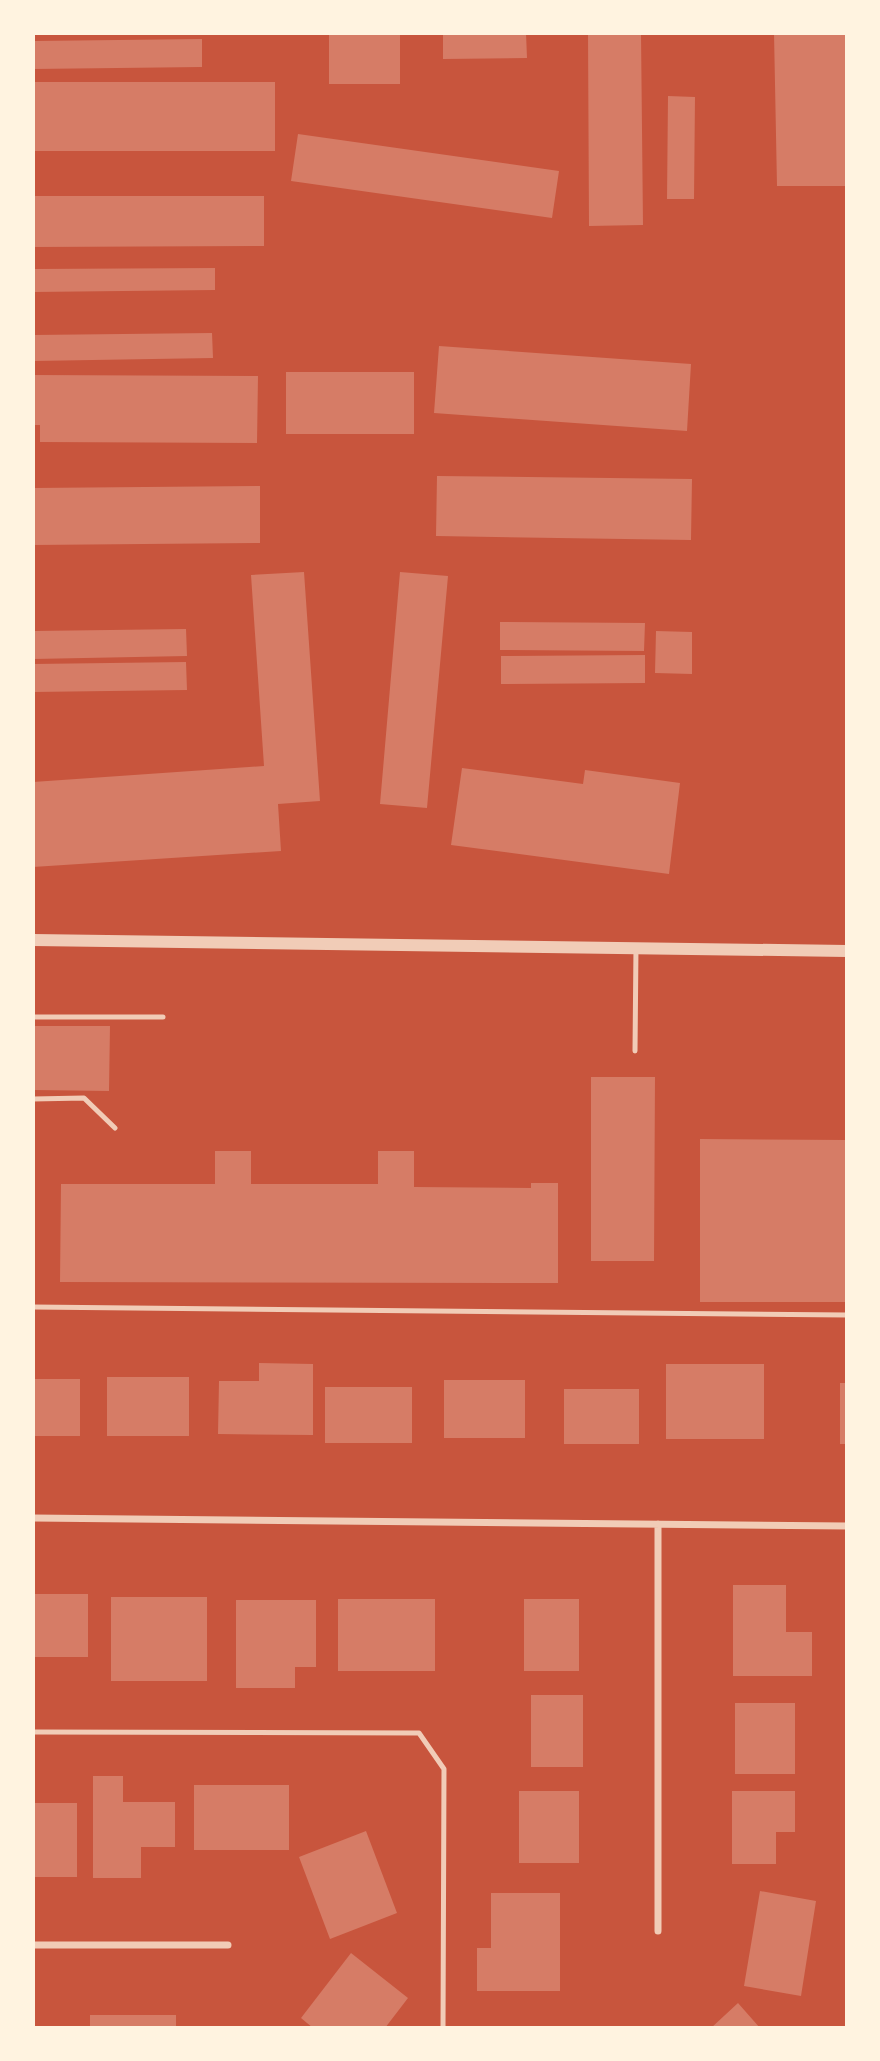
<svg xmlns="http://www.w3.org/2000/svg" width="880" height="2061" viewBox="0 0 880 2061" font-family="'Public Sans',sans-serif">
<rect width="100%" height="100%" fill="#c8553d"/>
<path fill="#d67c66" d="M 329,33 L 400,33 L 400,84 L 329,84 Z
M 443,33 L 526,33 L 527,58 L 443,59 Z
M 588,33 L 641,33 L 643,225 L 589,226 Z
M 774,33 L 847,33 L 847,186 L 777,186 Z
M 202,39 L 202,67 L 33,69 L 33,41 Z
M 33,82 L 275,82 L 275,151 L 33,151 Z
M 668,96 L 695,97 L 694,199 L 667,199 Z
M 298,134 L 559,171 L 552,218 L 291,181 Z
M 33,196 L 264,196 L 264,246 L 33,247 Z
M 215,268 L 215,290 L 33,292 L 33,269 Z
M 212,333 L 213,358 L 33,361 L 33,335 Z
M 439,346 L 691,364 L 687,431 L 434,413 Z
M 286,372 L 414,372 L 414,434 L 286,434 Z
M 33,375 L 258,376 L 257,443 L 40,442 L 40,425 L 33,425 Z
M 437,476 L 692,479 L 691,540 L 436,536 Z
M 260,486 L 260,543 L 33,545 L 33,488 Z
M 304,572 L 320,801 L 278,804 L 281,851 L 33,867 L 33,782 L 264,766 L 251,575 Z
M 400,572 L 448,576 L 427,808 L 380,804 Z
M 500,622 L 645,623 L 644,651 L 500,650 Z
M 186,629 L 187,656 L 33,659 L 33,631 Z
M 656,631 L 692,632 L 692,674 L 655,673 Z
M 645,655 L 645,683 L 501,684 L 501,656 Z
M 186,662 L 187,690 L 33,692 L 33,664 Z
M 462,768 L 583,784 L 585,770 L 680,783 L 669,874 L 451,845 Z
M 33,1026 L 110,1026 L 109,1091 L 33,1090 Z
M 591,1077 L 655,1077 L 654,1261 L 591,1261 Z
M 700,1139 L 847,1140 L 847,1302 L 700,1302 Z
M 215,1151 L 251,1151 L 251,1184 L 378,1184 L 378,1151 L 414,1151 L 414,1187 L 531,1188 L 531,1183 L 558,1183 L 558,1283 L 60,1282 L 61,1184 L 215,1184 Z
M 259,1363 L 313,1364 L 313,1435 L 218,1434 L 219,1381 L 259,1381 Z
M 666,1364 L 764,1364 L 764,1439 L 666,1439 Z
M 107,1377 L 189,1377 L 189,1436 L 107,1436 Z
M 33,1379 L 80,1379 L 80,1436 L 33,1436 Z
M 444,1380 L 525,1380 L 525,1438 L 444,1438 Z
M 840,1383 L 847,1383 L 847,1444 L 840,1444 Z
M 325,1387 L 412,1387 L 412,1443 L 325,1443 Z
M 564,1389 L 639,1389 L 639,1444 L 564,1444 Z
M 733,1585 L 786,1585 L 786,1632 L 812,1632 L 812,1676 L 733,1676 Z
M 33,1594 L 88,1594 L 88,1657 L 33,1657 Z
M 111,1597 L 207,1597 L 207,1681 L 111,1681 Z
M 338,1599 L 435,1599 L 435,1671 L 338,1671 Z
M 524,1599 L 579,1599 L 579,1671 L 524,1671 Z
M 236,1600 L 316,1600 L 316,1667 L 295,1667 L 295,1688 L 236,1688 Z
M 531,1695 L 583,1695 L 583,1767 L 531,1767 Z
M 735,1703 L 795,1703 L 795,1774 L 735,1774 Z
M 93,1776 L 123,1776 L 123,1802 L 175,1802 L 175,1847 L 141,1847 L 141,1878 L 93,1878 Z
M 194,1785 L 289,1785 L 289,1850 L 194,1850 Z
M 519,1791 L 579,1791 L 579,1863 L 519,1863 Z
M 732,1791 L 795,1791 L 795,1832 L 776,1832 L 776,1864 L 732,1864 Z
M 33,1803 L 77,1803 L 77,1877 L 33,1877 Z
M 366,1831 L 397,1913 L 330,1939 L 299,1857 Z
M 760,1891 L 816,1901 L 801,1996 L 744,1986 Z
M 491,1893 L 560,1893 L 560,1991 L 477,1991 L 477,1948 L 491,1948 Z
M 351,1953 L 408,1998 L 385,2028 L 313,2028 L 301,2018 Z
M 738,2003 L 760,2028 L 711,2028 Z
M 90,2015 L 176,2015 L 176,2028 L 90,2028 Z"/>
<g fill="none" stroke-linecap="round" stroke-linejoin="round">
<path stroke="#f1ccb7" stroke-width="5" d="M 33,1017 L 163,1017
M 635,1051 L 636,947
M 33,1099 L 84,1098 L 115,1128
M 33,1307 L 847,1315
M 33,1732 L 419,1733 L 444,1769 L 443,2028"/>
<path stroke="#f1ccb7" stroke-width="7" d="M 33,1518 L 847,1526
M 658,1524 L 658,1931
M 33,1945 L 228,1945"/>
<path stroke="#f1ccb7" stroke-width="12" d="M 33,940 L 847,951"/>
</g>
<rect width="880" height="2061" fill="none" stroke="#fff3e0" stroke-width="70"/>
</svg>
